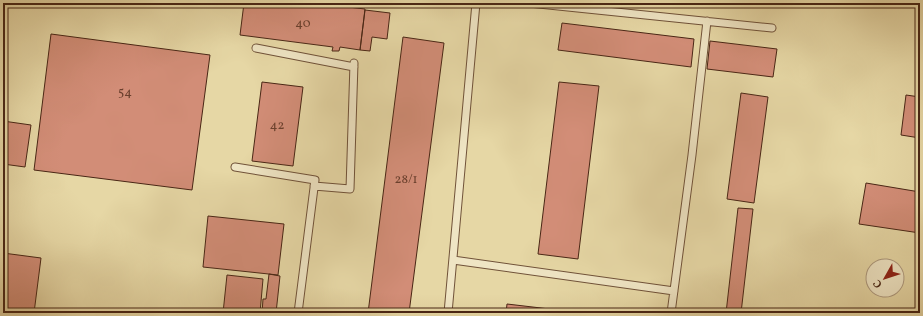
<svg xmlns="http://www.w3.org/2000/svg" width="923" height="316" viewBox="0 0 923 316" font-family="Vollkorn,serif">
<rect width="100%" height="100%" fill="#e6d7a5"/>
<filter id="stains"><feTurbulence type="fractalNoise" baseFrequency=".005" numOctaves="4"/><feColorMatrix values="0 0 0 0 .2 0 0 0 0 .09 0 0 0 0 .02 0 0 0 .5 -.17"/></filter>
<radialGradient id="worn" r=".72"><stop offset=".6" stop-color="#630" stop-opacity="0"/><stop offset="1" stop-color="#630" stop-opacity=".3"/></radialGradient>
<path fill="#d28d77" stroke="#492615" d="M 244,3 L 314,3 L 365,9 L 360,50 L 340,47 L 339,51 L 332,51 L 333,47 L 240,35 Z
M 365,10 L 390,13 L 387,39 L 372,37 L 370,51 L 360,50 Z
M 562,23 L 694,39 L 691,67 L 558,50 Z
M 51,34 L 210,55 L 192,190 L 34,170 Z
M 403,37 L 444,43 L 409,313 L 368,313 Z
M 710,41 L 777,49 L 773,77 L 707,69 Z
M 262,82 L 303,87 L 293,166 L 252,161 Z
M 559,82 L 599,86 L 578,259 L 538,254 Z
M 741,93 L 768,97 L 754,203 L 727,199 Z
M 906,95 L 920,97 L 920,138 L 901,135 Z
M 3,121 L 31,125 L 25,167 L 3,164 Z
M 866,183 L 920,192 L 920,233 L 859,224 Z
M 738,208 L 753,209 L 741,313 L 726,313 Z
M 208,216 L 284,224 L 278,275 L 203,267 Z
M 3,253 L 41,258 L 34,313 L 3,313 Z
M 269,274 L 280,276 L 276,313 L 262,313 L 263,299 L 266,299 Z
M 227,275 L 263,279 L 260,313 L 223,313 Z
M 507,304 L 575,312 L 575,313 L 506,313 Z"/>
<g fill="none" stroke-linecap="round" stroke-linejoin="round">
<g stroke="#705239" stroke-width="9">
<path id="service" d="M 529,3 L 772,28
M 256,48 L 354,67
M 235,167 L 315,180 L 298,313
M 314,186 L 350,189 L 354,63
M 453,260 L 674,291
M 448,313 L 476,3
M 671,313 L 692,155 L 707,21"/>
</g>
<use href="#service" stroke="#efe5c4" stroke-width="7"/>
</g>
<g text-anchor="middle" stroke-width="3" stroke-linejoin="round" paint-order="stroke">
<g font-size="13" fill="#6b402e">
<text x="303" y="27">40</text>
<text x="125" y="96">54</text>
<text x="277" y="129">42</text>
<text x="406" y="183">28/1</text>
</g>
</g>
<rect width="923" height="316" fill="none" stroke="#e6d7a5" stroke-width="16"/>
<rect x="4" y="4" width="915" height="308" fill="none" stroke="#492615" stroke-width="2"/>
<rect x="8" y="8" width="907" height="300" fill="none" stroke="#492615"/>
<g transform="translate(885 278) rotate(231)"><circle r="19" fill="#efe5c4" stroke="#ad997e"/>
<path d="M0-3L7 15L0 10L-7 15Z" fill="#8f2418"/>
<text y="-6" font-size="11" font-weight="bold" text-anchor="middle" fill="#492615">С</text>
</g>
<rect width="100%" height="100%" filter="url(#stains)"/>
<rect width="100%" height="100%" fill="url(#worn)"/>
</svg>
